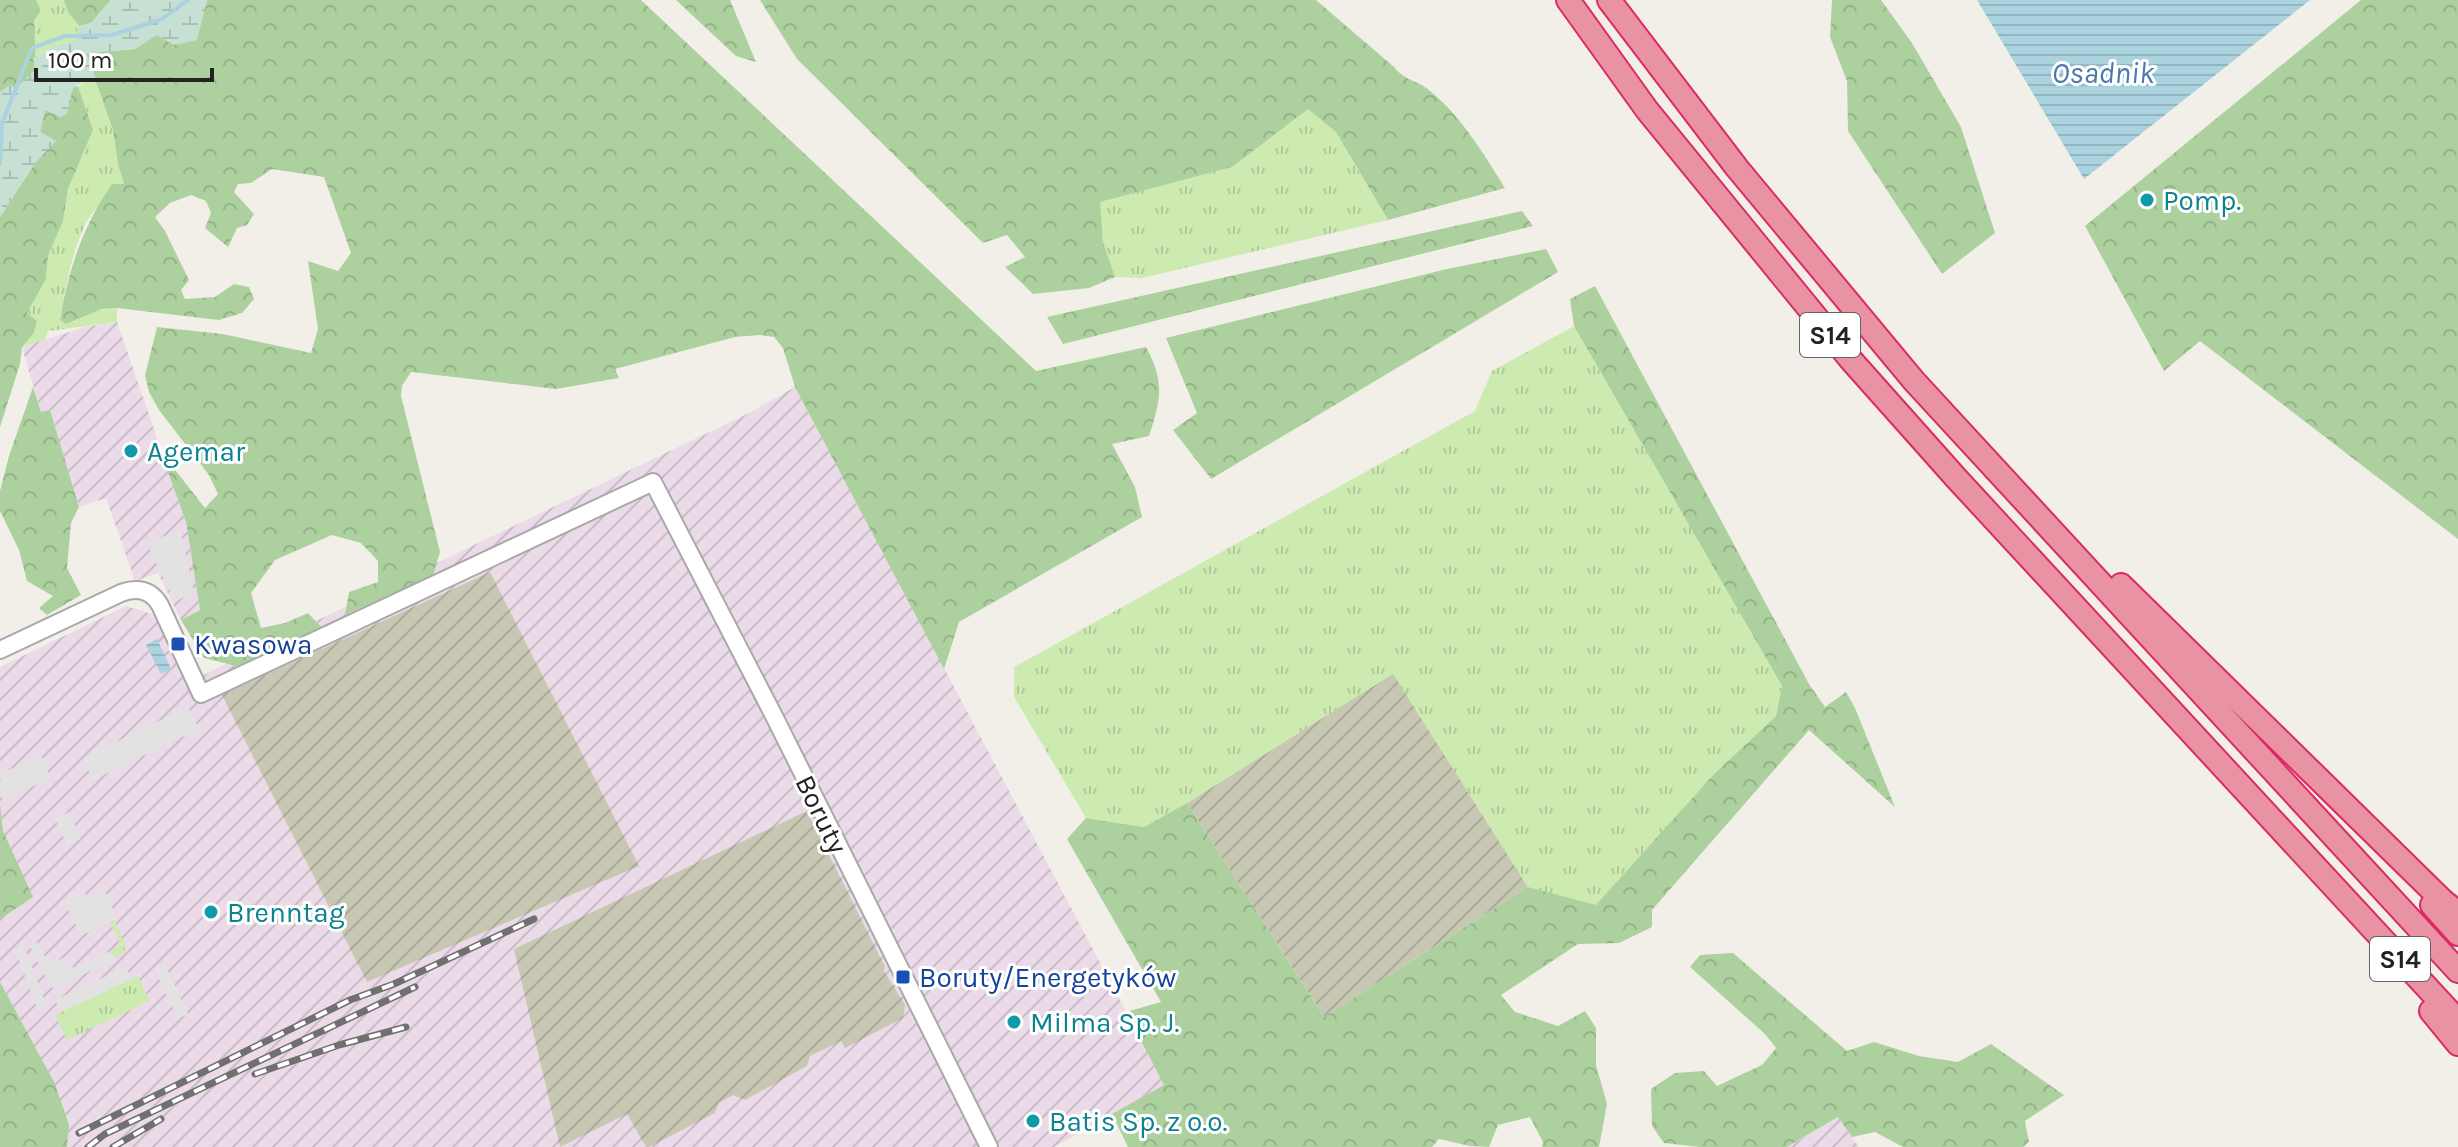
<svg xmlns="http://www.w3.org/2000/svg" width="2458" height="1147" viewBox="0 0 2458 1147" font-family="Karla,sans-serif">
<defs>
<pattern id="industrial-furrows" width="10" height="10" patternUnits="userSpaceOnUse" patternTransform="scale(2)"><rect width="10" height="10" fill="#ebdbe8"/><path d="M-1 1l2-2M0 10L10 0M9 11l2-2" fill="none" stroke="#c9bcc7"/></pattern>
<pattern id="construction-furrows" width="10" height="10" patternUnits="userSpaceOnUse" patternTransform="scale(2)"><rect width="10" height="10" fill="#c7c7b4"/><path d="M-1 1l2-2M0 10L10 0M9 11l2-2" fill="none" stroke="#abab9a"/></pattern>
<pattern id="grass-tufts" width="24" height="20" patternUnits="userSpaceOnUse" patternTransform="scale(2)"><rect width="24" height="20" fill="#cdebb0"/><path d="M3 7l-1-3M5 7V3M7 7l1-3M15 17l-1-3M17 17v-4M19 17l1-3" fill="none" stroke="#b0c997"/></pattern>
<pattern id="forest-crowns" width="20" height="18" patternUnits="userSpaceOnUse" patternTransform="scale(2)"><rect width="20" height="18" fill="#add19e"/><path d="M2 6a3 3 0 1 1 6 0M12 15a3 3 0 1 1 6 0" fill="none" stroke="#95b388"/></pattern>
<pattern id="wetland-marsh" width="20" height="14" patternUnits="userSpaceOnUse" patternTransform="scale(2)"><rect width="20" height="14" fill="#c6e0d4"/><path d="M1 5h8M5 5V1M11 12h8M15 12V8" fill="none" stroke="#aac0b6"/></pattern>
<pattern id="water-rules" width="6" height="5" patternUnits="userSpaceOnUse" patternTransform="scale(2)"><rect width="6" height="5" fill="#aad3df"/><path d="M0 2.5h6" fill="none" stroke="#92b5bf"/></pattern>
</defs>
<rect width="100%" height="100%" fill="#f2efe9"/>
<path fill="url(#industrial-furrows)" d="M 117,322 L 186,522 L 200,610 L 181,620 L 158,573 L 135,581 L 106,498 L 79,507 L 50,410 L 41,413 L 22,347 L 85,327 Z
M 795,387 L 1165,1085 L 1054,1147 L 0,1147 L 0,667 L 126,606 L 155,615 L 189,682 L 751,412 Z
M 1839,1117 L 1859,1147 L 1787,1147 Z"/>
<path fill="url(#construction-furrows)" d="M 490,572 L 639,866 L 367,982 L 222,695 Z
M 1393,673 L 1528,887 L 1324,1017 L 1187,803 Z
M 807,811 L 885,967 L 884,971 L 905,1005 L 903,1018 L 845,1048 L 841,1041 L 810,1056 L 807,1066 L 745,1100 L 733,1095 L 719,1103 L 715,1113 L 649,1147 L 646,1147 L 627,1114 L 560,1147 L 514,949 Z"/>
<path fill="url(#grass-tufts)" d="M 36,0 L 64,0 L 68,12 L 79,26 L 73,41 L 55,46 L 33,58 L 34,20 L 41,10 Z
M 95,77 L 113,130 L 118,164 L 124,185 C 115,193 103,200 95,210 C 75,231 65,290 60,319 L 66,324 L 100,310 L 117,308 L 117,322 L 48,331 L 45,340 L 22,347 L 34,333 L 37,321 L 26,313 L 46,279 L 48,256 L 63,221 L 68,189 L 93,130 L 78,86 Z
M 1308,108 L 1336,132 L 1388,220 L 1142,278 L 1115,277 L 1103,242 L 1099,202 L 1232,167 Z
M 1574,326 L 1782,686 L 1776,716 L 1714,774 L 1596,906 L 1528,887 L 1393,674 L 1187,803 L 1144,827 L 1086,818 L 1014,697 L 1014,667 L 1475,411 L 1492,371 Z
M 114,920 L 126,946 L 123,953 L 116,958 L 110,951 L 121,945 L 110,922 Z
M 138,976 L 150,1001 L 67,1040 L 55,1015 Z"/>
<path fill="url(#forest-crowns)" d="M 0,0 L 36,0 L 41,10 L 34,21 L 36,70 L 16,88 L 10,86 L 0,92 Z
M 64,0 L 111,0 L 91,23 L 79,26 L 68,12 Z
M 207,0 L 641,0 L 1036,371 L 1146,347 C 1165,382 1161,399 1149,436 L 1112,444 L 1135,487 L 1142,517 L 959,622 L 944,669 L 795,387 L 783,348 L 774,337 L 760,335 L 735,337 L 615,369 L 619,378 L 556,389 L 411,372 L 402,386 L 401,396 L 440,552 L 433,575 L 345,615 L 349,592 L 378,582 L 378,561 L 361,543 L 332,535 L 275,560 L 251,593 L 261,628 L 285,623 L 308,613 L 323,629 L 240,667 L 204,658 L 181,620 L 200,610 L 186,522 L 161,452 L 205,508 L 218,494 L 209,475 L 159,410 L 149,392 L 145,375 L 157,327 L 223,334 L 311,353 L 318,329 L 308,261 L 338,271 L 351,253 L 324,177 L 272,169 L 251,183 L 238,184 L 234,192 L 254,214 L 247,225 L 237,228 L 228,247 L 205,228 L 211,213 L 206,201 L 191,195 L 170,203 L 155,217 L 165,231 L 189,280 L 181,290 L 185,299 L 215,297 L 234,284 L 249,287 L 254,299 L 242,313 L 219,320 L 117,308 L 102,309 L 66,324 L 60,320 C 68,270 83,226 112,184 L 124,184 L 118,164 L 113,130 L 86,53 L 135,49 L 156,35 L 196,40 Z
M 676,0 L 730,0 L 756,62 L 736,56 Z
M 760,0 L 1316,0 L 1394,67 C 1405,81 1417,80 1429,90 C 1462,117 1483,153 1505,188 L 1388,220 L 1336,132 L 1308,109 L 1232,167 L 1100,202 L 1103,242 L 1115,277 L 1089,288 L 1033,294 L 1005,267 L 1025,257 L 1007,235 L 983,243 L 797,59 Z
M 1832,0 L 1881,0 L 1912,43 L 1961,127 L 1995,233 L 1942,274 L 1848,131 L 1847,81 L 1830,37 Z
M 2361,0 L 2458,0 L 2458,539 L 2200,341 L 2164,371 L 2085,226 Z
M 78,86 L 93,130 L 68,189 L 63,221 L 48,256 L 46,279 L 27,313 L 37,321 L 34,333 L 22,347 L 20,364 L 0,427 L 0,217 L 35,163 L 55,141 L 40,132 L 45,110 L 60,116 L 73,87 Z
M 1522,211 L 1533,226 L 1063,344 L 1047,317 Z
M 1546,249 L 1558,272 L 1211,479 L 1173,430 L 1197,413 L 1166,338 L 1447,269 Z
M 1595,286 L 1809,684 L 1825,707 L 1846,692 L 1855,708 L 1895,807 L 1809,730 L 1652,910 L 1652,927 L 1619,943 L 1578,944 L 1501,995 L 1515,1012 L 1558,1026 L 1585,1011 L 1596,1028 L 1596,1065 L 1607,1104 L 1599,1147 L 1542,1147 L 1543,1142 L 1530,1117 L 1498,1125 L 1489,1147 L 1470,1146 L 1439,1139 L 1432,1147 L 1128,1147 L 1112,1114 L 1164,1085 L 1126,1012 L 1161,1002 L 1067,839 L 1086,818 L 1144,827 L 1187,803 L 1324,1017 L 1528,887 L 1596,905 L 1714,774 L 1776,716 L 1782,686 L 1574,326 L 1570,299 Z
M 33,387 L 41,412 L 50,410 L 79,507 L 71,523 L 67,568 L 81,595 L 47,615 L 39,608 L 53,596 L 27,581 L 19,550 L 0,511 L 0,491 L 9,456 Z
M 0,805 L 3,831 L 33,897 L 0,919 Z
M 1733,953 L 1847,1051 L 1874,1042 L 1919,1056 L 1958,1062 L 1991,1044 L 2064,1095 L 2025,1121 L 2029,1142 L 2023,1147 L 1903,1147 L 1875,1132 L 1852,1137 L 1838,1117 L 1787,1147 L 1700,1147 L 1664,1143 L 1652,1126 L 1651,1089 L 1675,1073 L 1704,1071 L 1717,1086 L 1762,1065 L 1776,1048 L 1765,1034 L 1690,967 L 1700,955 Z
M 0,982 L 55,1084 L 69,1125 L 67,1147 L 0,1147 Z"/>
<path fill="url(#wetland-marsh)" d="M 111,0 L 207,0 L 197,40 L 174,45 L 156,35 L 135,49 L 86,53 L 95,77 L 73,87 L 67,114 L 60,117 L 45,110 L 40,132 L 56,141 L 35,163 L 0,217 L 0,92 L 10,85 L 16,88 L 35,70 L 33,58 L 55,46 L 73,41 L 79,26 L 91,23 Z"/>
<path fill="#e2e2e2" d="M 180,529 L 194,592 L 175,602 L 147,544 Z
M 188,707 L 199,729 L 93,780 L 83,758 Z
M 41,755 L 51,778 L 2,800 L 0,774 Z
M 69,812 L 81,839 L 67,845 L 55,819 Z
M 83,891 L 88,898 L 105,891 L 117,918 L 81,936 L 64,900 Z
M 37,942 L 49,965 L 63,958 L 67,966 L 71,964 L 74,969 L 110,951 L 116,958 L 56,988 L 51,987 L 30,946 Z
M 24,946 L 46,1005 L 37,1008 L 15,949 Z
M 166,966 L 188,1014 L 178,1019 L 155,971 Z
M 126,967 L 132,979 L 61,1012 L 55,1000 Z"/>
<path fill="url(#water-rules)" d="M 1977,0 L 2310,0 L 2084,179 Z
M 157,639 L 171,669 L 161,674 L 146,645 Z"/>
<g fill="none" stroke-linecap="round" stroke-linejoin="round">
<path stroke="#aad3df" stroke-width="4" d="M 0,164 L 2,123 L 32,48 L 65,36 L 112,35 L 162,19 L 188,0"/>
<g stroke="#a9a9a9" stroke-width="20">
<path id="tertiary" d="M 0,650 L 121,593 C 138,587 151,590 160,605 L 201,694 L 653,482 L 774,716 L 989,1147"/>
</g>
<g stroke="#dc2a67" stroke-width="26">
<path id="motorway" d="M 1568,0 L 1647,110 L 1851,360 L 1957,479 L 2458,1021
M 1609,0 L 1737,168 L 1914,381 L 2458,971
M 2121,585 L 2443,901 L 2458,913
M 2432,905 L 2458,934
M 2431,1011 L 2458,1044"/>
</g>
<use href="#tertiary" stroke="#fff" stroke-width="16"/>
<use href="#motorway" stroke="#e892a2" stroke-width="22"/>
<g stroke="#707070" stroke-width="7">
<path id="rail" d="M 255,1074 L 339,1045 L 406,1027
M 79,1133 L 350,1000 L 394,984 L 534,919
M 88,1147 L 105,1134 L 415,987
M 113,1147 L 161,1119"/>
</g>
<use href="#rail" stroke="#fff" stroke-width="4" stroke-dasharray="12" stroke-linecap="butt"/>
</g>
<g fill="#0f9aa8" stroke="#fff" stroke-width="3">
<circle cx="2147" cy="200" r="8"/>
<circle cx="131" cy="451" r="8"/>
<circle cx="211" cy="912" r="8"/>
<circle cx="1014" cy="1022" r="8"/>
<circle cx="1033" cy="1121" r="8"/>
</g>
<g fill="#1a4fb4" stroke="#fff" stroke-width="3">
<rect x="170" y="636" width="16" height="16" rx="4"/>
<rect x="895" y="969" width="16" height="16" rx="4"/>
</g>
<g text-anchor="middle" stroke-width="6" stroke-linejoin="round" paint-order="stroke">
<g fill="#fff" stroke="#646464" stroke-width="2">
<rect x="1800" y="313" width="60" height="44" rx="6"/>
<rect x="2370" y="937" width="60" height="44" rx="6"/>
</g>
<g font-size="26" font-weight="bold" fill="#222">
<text x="1830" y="344">S14</text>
<text x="2400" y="968">S14</text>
</g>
<g font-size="28" fill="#0d838f" stroke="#fff" text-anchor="start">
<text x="2163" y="210">Pomp.</text>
<text x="147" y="461">Agemar</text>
<text x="227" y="922">Brenntag</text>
<text x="1030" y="1032">Milma Sp. J.</text>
<text x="1049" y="1131">Batis Sp. z o.o.</text>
</g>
<g font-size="28" fill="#164399" stroke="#fff" text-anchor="start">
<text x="194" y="654">Kwasowa</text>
<text x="919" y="987">Boruty/Energetyków</text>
</g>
<g font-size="28" fill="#222" stroke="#fff">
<text transform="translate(822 814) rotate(64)" y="10">Boruty</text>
</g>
<g font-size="30" font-style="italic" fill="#4a7aab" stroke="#fff">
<text x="2103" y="83">Osadnik</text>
</g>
</g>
<path d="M36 68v12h176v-12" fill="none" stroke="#222222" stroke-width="4"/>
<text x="48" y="68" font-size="24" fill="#222222" stroke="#ffffff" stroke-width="6" paint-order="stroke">100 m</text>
</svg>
